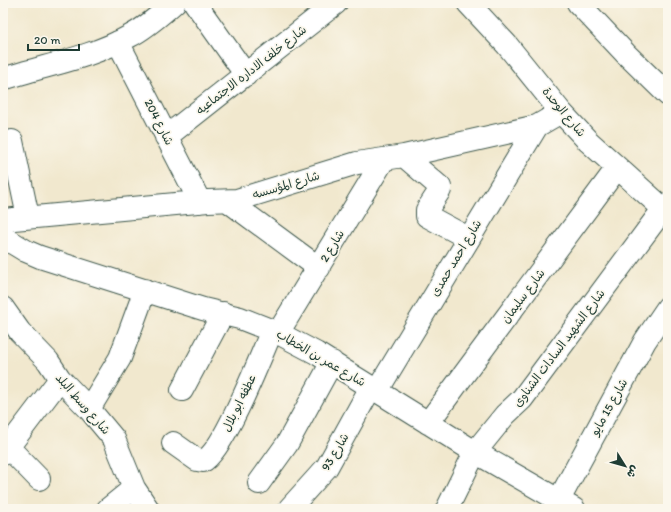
<svg xmlns="http://www.w3.org/2000/svg" width="671" height="512" viewBox="0 0 671 512" font-family="Itim,'Playpen Sans Arabic',sans-serif">
<rect width="100%" height="100%" fill="#fbf7ec"/>
<filter id="ink" filterUnits="userSpaceOnUse"><feTurbulence type="fractalNoise" baseFrequency=".025" numOctaves="2"/><feDisplacementMap in="SourceGraphic" scale="8" xChannelSelector="R" yChannelSelector="G"/><feConvolveMatrix kernelMatrix="1 2 1 2 8 2 1 2 1" color-interpolation-filters="sRGB"/></filter>
<filter id="wash" filterUnits="userSpaceOnUse"><feTurbulence type="fractalNoise" baseFrequency=".012" numOctaves="4" result="noise"/><feDisplacementMap in="SourceGraphic" scale="16" xChannelSelector="R" yChannelSelector="G"/><feGaussianBlur stdDeviation="0.9" result="paint"/><feColorMatrix in="noise" values="0 0 0 0 0 0 0 0 0 0 0 0 0 0 0 0 0 1.4 0 .05"/><feComposite in="paint" operator="in"/></filter>
<g filter="url(#wash)">
<rect width="100%" height="100%" fill="#f1e8ce"/>
</g>
<g filter="url(#ink)">
<g fill="none" stroke-linecap="round" stroke-linejoin="round">
<g stroke="#3e574b" stroke-width="24">
<path id="minor" d="M 195,3 L 246,75
M 468,3 L 507,45 L 561,112 L 588,141 L 668,213
M 578,3 L 626,54 L 668,95
M 118,42 L 200,202
M 3,79 C 45,65 91,58 130,36 C 146,28 160,15 174,3
M 166,137 L 336,3
M 12,141 L 28,217
M 404,156 L 440,187 L 440,190 L 427,210 L 427,216 L 468,238
M 228,201 L 319,268
M 3,220 L 208,201 L 237,200 L 357,163 L 404,156 L 537,126 L 561,112
M 3,237 L 26,251 L 40,257 L 203,309 L 240,318 L 278,333 L 316,353 L 475,452 L 574,509
M 3,308 L 20,332 L 48,361 L 60,379 L 89,409 L 114,439 L 134,488 L 148,509
M 278,333 L 384,159
M 182,390 L 223,313
M 377,391 L 537,126
M 89,409 L 120,358 L 145,290
M 428,423 L 617,168
M 173,443 L 197,460 L 203,461 C 223,452 262,354 272,330
M 8,447 L 39,479
M 3,454 L 60,379
M 259,483 L 287,444 L 332,362
M 108,509 L 134,488
M 289,509 L 327,467 L 371,387
M 447,509 L 475,452 L 505,415 L 522,399 L 664,208
M 554,509 L 645,341 L 668,307"/>
</g>
<use href="#minor" stroke="#fff" stroke-width="22"/>
</g>
</g>
<g text-anchor="middle" stroke-width="3.5" stroke-linejoin="round" paint-order="stroke">
<g font-size="12" fill="#1f3d34" stroke="#fbf7ec">
<text transform="translate(251 70) rotate(-38)" y="4">شارع خلف الاداره الاجتماعيه</text>
<text transform="translate(564 112) rotate(50)" y="4">شارع الوحدة</text>
<text transform="translate(159 122) rotate(63)" y="4">شارع 204</text>
<text transform="translate(286 185) rotate(-17)" y="4">شارع المؤسسه</text>
<text transform="translate(332 246) rotate(-59)" y="4">شارع 2</text>
<text transform="translate(456 258) rotate(-59)" y="4">شارع احمد حمدى</text>
<text transform="translate(523 296) rotate(-53)" y="4">شارع سليمان</text>
<text transform="translate(559 348) rotate(-53)" y="4">شارع الشهيد السادات الشناوى</text>
<text transform="translate(321 358) rotate(30)" y="4">شارع عمر بن الخطاب</text>
<text transform="translate(239 403) rotate(-64)" y="4">عطفه ابو بلال</text>
<text transform="translate(83 404) rotate(49)" y="4">شارع وسط البلد</text>
<text transform="translate(609 407) rotate(-61)" y="4">شارع 15 مايو</text>
<text transform="translate(335 452) rotate(-59)" y="4">شارع 93</text>
</g>
</g>
<rect width="671" height="512" fill="none" stroke="#fbf7ec" stroke-width="16"/>
<g transform="translate(625 466) rotate(127)" stroke="#fbf7ec" stroke-width="3" paint-order="stroke">
<path d="M0-3L7 15L0 10L-7 15Z" fill="#1f3d34"/>
<text y="-6" font-size="11" font-weight="bold" text-anchor="middle" fill="#1f3d34">ش</text>
</g>
<path d="M28 44v6h51v-6" fill="none" stroke="#1f3d34" stroke-width="2"/>
<text x="34" y="44" font-size="12" fill="#1f3d34" stroke="#fbf7ec" stroke-width="3" paint-order="stroke">20 m</text>
</svg>
